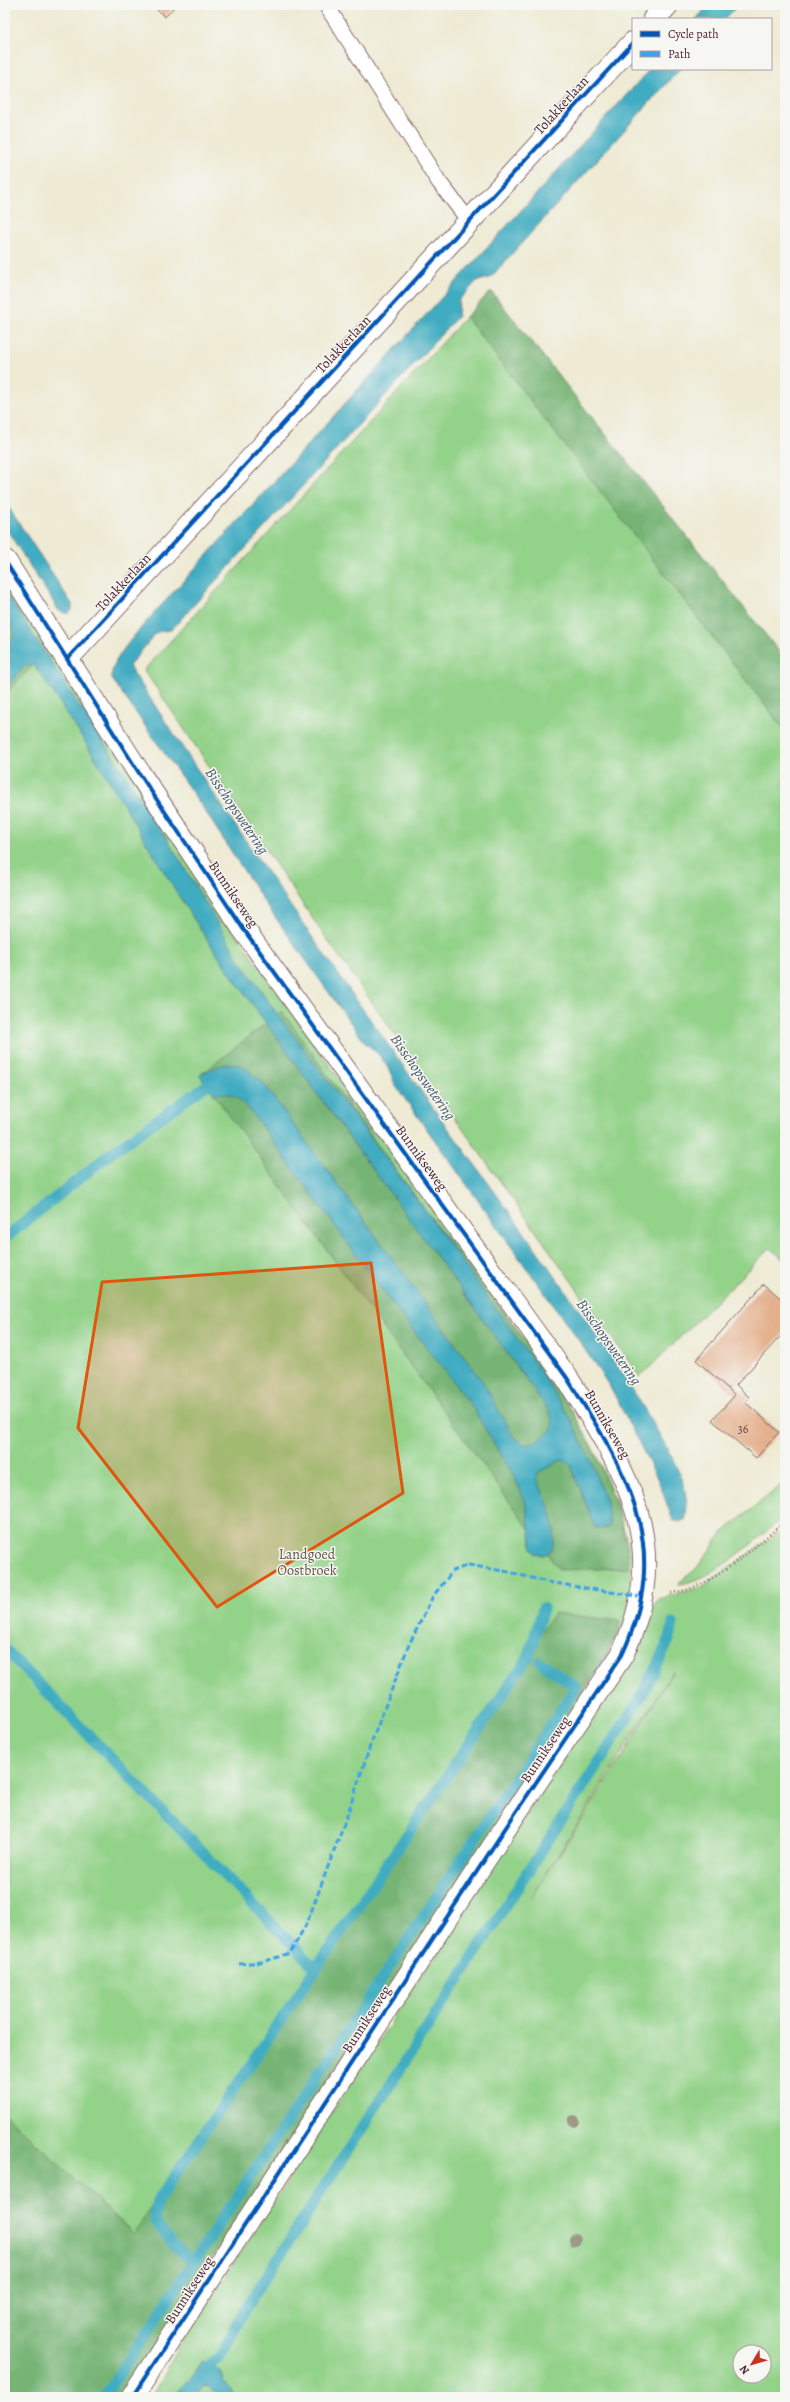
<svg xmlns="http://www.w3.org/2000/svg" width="790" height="2402" viewBox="0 0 790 2402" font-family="Alegreya,serif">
<rect width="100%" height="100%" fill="#f6f6f2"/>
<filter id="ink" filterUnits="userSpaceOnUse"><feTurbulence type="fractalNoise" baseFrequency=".025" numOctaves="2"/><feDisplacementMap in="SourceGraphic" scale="8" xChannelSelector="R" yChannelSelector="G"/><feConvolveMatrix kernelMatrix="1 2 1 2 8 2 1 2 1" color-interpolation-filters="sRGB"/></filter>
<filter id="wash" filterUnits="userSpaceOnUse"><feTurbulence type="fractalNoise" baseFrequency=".012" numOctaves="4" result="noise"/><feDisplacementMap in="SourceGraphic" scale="16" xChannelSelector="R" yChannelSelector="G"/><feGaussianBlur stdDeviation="0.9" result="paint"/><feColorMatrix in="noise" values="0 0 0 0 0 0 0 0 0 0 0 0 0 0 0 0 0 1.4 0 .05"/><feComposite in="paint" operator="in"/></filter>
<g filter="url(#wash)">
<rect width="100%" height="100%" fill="#eeead3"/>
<path fill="#93d289" stroke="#6e785a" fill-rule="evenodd" d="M 466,317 L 785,731 L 785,1261 L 770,1248 L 640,1377 L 321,931 L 144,670 Z
M 5,579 L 234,931 L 549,1374 L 615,1498 L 631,1555 L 631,1586 L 625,1623 L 595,1675 L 112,2397 L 5,2397 Z
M 785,1482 L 785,1516 C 757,1538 712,1583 677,1584 L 696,1569 L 722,1533 Z
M 785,1528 L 785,2397 L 194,2397 L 204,2386 L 211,2387 L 222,2372 L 202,2361 L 191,2379 L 174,2397 L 154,2397 L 156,2388 L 181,2344 L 621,1670 L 658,1599 L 702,1587 ZM 673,1671 L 624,1754 L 532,1897 ZM 740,2352 L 764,2352 L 764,2376 L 740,2376 Z"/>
<path fill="#76b475" stroke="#606a50" d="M 491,291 L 785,659 L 785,731 L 466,317 Z
M 5,613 L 36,662 L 5,695 Z
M 282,1011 C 331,1081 381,1150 432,1219 C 503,1313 623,1447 628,1568 L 559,1570 L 200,1075 Z
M 554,1613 L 620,1621 L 617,1635 L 588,1685 L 121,2397 L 5,2397 L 5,2114 L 133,2234 Z"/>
<path fill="#41acc1" stroke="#466676" d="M 709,5 L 738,5 L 725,19 L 696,19 Z
M 650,69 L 680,69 L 490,278 L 477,281 L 459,300 L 458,316 L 171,630 L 157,632 L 129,666 C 227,817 331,965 436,1112 C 485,1178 534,1245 581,1313 C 607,1351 634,1389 656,1429 C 671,1455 693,1490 685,1520 L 673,1521 L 659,1482 L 612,1390 L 579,1341 L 395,1085 C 390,1068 380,1053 365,1043 L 267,906 L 201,805 L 112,679 C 108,663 136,634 146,622 Z
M 5,502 L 72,604 L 72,610 L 68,614 L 59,611 L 5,527 Z
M 5,592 L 169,842 L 241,962 L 276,1012 L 425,1210 L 541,1372 L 573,1423 L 593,1466 L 606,1502 L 610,1524 L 607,1528 L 595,1528 L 571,1466 L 568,1462 L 561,1460 L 538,1473 L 537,1479 C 547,1502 559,1524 552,1550 L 544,1555 L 536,1554 L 532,1548 L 526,1504 L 514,1476 L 467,1399 L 388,1298 L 248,1108 C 237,1096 230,1092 214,1094 L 200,1075 C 232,1058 238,1060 264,1084 L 483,1382 L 513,1436 L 525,1445 L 535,1443 L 552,1430 L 552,1418 L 549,1411 C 445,1265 336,1122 232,976 C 161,876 105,765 34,665 L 24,666 L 5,688 L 5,650 L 14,635 L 13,629 L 5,617 Z
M 202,2361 L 222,2372 L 225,2382 L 237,2397 L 219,2397 L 209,2386 L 204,2386 L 194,2397 L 174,2397 L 191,2379 Z"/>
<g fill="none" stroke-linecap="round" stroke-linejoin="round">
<path stroke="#41acc1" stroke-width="11" d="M 5,1238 L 115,1150 L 214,1080 L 221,1079
M 5,1649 L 315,1968
M 194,2262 L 174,2246 L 155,2220 L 157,2202 L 529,1656 L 543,1608
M 104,2397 L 576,1687 L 540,1662
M 185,2397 L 206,2368 L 219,2358 L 242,2314 L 641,1697 L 670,1638 L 673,1623"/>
</g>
<g id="blocks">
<path fill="#e4b08d" d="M 152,5 L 176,5 L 165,17 Z
M 764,1284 L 785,1302 L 785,1331 L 736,1385 L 749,1397 L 745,1402 L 779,1432 L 756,1458 L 712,1420 L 735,1395 L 696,1360 Z"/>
</g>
</g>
<g filter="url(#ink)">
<use href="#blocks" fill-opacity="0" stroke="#836666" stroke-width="1"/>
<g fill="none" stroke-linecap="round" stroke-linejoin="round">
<g stroke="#836666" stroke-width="17">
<path id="lane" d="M 326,5 L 439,182 L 470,222"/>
</g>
<g stroke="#836666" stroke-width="24">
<path id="street" d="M 654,19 L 667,5
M 5,561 L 139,773 L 242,927 L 567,1378 C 626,1471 674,1544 622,1655 L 514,1815 L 132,2397
M 67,659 L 633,43"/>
</g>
<path stroke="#836666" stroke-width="2.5" stroke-dasharray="1 3" stroke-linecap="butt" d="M 671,1593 C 712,1589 754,1546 785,1522"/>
<use href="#lane" stroke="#fff" stroke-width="15"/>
<use href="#street" stroke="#fff" stroke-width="22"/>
<path stroke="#40a2eb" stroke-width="3" stroke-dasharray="6 3" stroke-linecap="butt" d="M 239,1964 L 263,1962 L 290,1953 L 307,1923 L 348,1813 L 370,1746 L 408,1647 L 433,1596 L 453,1571 L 469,1565 L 509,1572 L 547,1582 L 643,1597"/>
<g stroke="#f6f6f2" stroke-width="6">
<path id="cycleway" d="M 5,561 L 139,773 L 242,927 L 567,1378 C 626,1471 674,1544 622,1655 L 514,1815 L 132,2397
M 67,659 L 633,43"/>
</g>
<use href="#cycleway" stroke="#0057b8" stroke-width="4"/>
</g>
<g fill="#a09886">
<circle cx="574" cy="2121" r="6"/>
<circle cx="575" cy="2240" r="6"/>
</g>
</g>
<path fill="#e0560e" fill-opacity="0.2" stroke="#e0560e" stroke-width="3" stroke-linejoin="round" d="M 371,1263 L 403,1493 L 217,1607 L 78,1428 L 102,1282 Z"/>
<g text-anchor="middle" stroke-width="3" stroke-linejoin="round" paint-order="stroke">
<g font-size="12" fill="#704344">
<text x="743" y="1433">36</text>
</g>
<g font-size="14" fill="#4a1f2b" stroke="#f6f6f2">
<text transform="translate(561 105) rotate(-48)" y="5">Tolakkerlaan</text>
<text transform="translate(343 344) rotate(-47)" y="5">Tolakkerlaan</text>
<text transform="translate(123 582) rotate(-47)" y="5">Tolakkerlaan</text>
<text transform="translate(234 894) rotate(56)" y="5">Bunnikseweg</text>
<text transform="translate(422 1158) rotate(54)" y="5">Bunnikseweg</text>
<text transform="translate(608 1424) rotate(60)" y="5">Bunnikseweg</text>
<text transform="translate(545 1749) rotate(-56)" y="5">Bunnikseweg</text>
<text transform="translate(366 2019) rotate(-57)" y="5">Bunnikseweg</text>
<text transform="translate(189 2290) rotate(-57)" y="5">Bunnikseweg</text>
</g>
<g font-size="14" fill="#605547" stroke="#f6f6f2">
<text x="307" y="1559">Landgoed<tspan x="307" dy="16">Oostbroek</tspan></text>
</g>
<g font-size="15" font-style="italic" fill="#465767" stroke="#f6f6f2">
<text transform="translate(237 811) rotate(56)" y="5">Bisschopswetering</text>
<text transform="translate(423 1077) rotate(55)" y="5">Bisschopswetering</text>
<text transform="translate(609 1342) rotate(55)" y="5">Bisschopswetering</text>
</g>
</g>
<rect width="790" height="2402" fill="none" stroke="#f6f6f2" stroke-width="20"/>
<rect x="632" y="18" width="140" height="52" fill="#f6f6f2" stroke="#b1a0a2"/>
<rect x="640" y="31" width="20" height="6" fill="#0057b8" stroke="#b1a0a2"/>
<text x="668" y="38" font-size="12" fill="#4a1f2b">Cycle path</text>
<rect x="640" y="51" width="20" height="6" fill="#40a2eb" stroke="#b1a0a2"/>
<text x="668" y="58" font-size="12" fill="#4a1f2b">Path</text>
<g transform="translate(752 2364) rotate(232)"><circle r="19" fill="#f6f6f2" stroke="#b1a0a2"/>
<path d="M0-3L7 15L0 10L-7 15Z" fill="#c8321e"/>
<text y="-6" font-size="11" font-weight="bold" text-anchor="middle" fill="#4a1f2b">N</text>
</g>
</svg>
